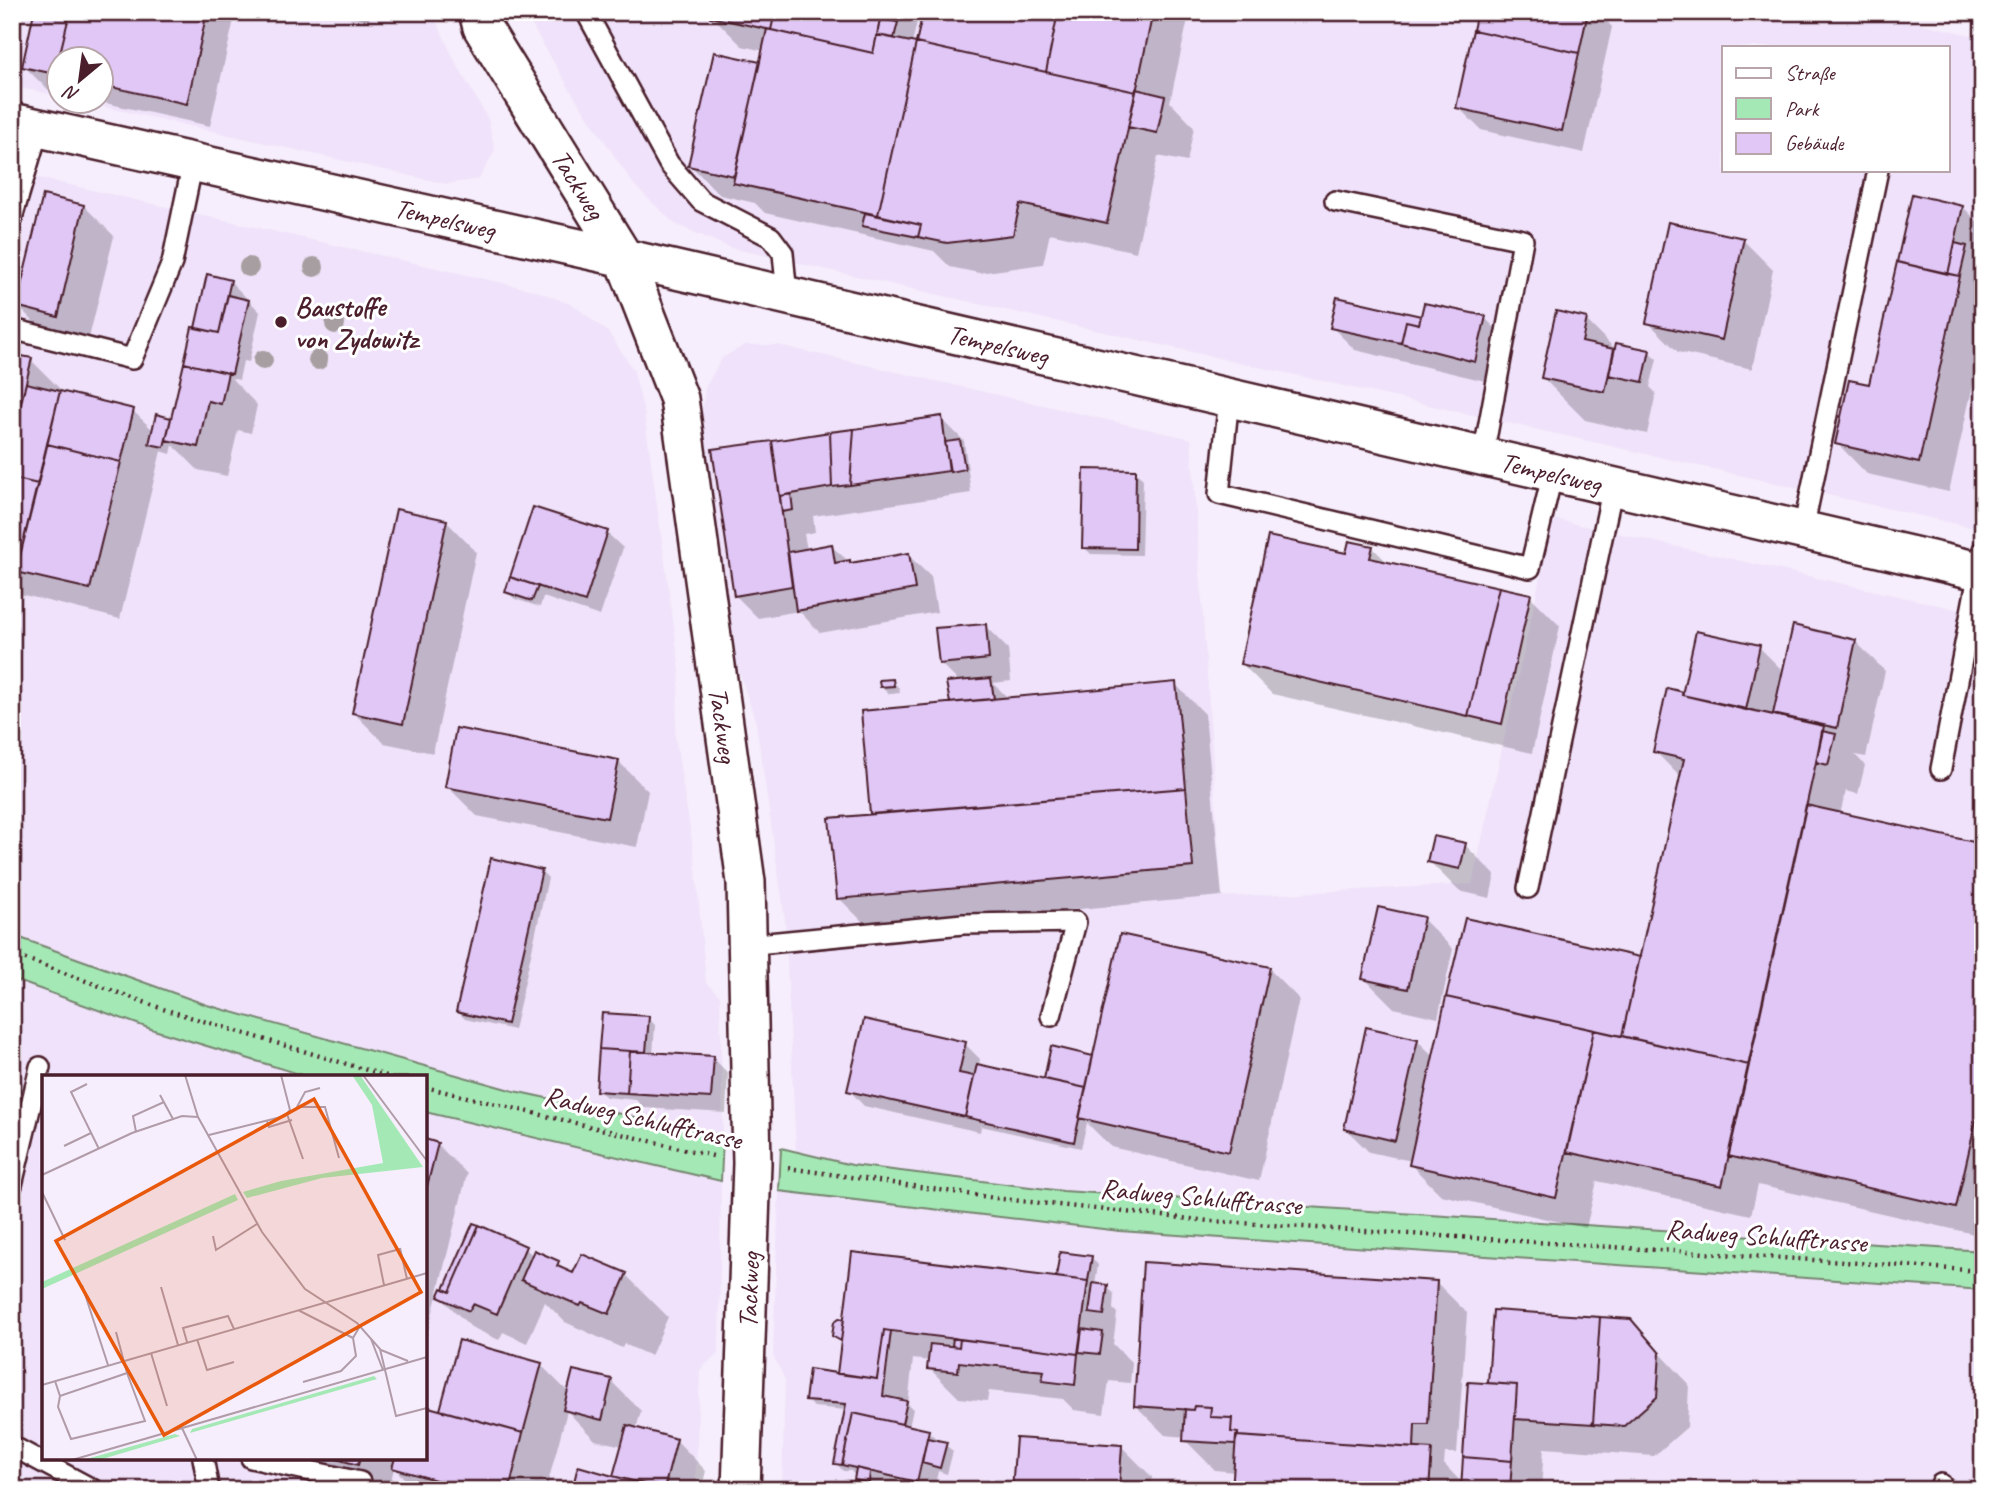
<svg xmlns="http://www.w3.org/2000/svg" width="1995" height="1502" viewBox="0 0 1995 1502" font-family="Caveat,sans-serif">
<rect width="100%" height="100%" fill="#f6eefc"/>
<filter id="ink" filterUnits="userSpaceOnUse"><feTurbulence type="fractalNoise" baseFrequency=".0143" numOctaves="2"/><feDisplacementMap in="SourceGraphic" scale="14" xChannelSelector="R" yChannelSelector="G"/><feConvolveMatrix kernelMatrix="1 2 1 2 8 2 1 2 1" color-interpolation-filters="sRGB"/></filter>
<g filter="url(#ink)">
<path fill="#efe2fa" fill-rule="evenodd" d="M 12,12 L 432,12 L 456,63 L 488,119 L 495,150 L 479,179 L 447,184 L 83,102 L 102,102 L 102,60 L 60,60 L 59,96 L 12,86 Z
M 524,12 L 1871,12 L 1983,38 L 1983,530 L 731,248 L 675,224 L 634,185 L 572,93 ZM 1724,47 L 1948,47 L 1948,170 L 1724,170 Z
M 12,172 L 533,290 L 573,305 L 608,332 L 633,369 L 644,412 L 680,671 L 675,736 L 695,860 L 706,983 L 720,996 L 723,1136 L 514,1091 L 207,1005 L 12,935 Z
M 745,345 L 778,345 L 1191,439 L 1222,897 L 1472,884 L 1553,519 L 1983,615 L 1983,1251 L 1063,1191 L 852,1165 L 796,1152 L 785,919 L 756,723 L 736,662 L 702,414 L 705,388 L 722,358 Z
M 12,979 L 154,1030 L 309,1077 L 44,1077 L 44,1458 L 425,1458 L 425,1112 L 721,1181 L 719,1352 L 700,1370 L 695,1490 L 252,1490 L 219,1481 L 199,1480 L 176,1490 L 12,1490 Z
M 779,1191 L 1120,1231 L 1983,1290 L 1983,1490 L 782,1490 L 785,1380 L 773,1355 Z"/>
<path fill="#a4e9b5" stroke="#778470" stroke-width="2" d="M 12,935 L 207,1005 L 514,1091 L 723,1136 L 721,1181 L 425,1112 L 425,1077 L 309,1077 L 154,1030 L 12,979 Z
M 781,1148 L 852,1165 L 1063,1191 L 1983,1251 L 1983,1290 L 1120,1231 L 779,1191 Z"/>
<path fill="#0003" d="M 36,12 L 269,12 L 267,22 L 235,15 L 210,126 L 101,102 L 102,60 L 60,60 L 60,92 L 47,89 L 24,66 Z
M 328,12 L 371,12 L 369,21 Z
M 713,12 L 919,12 L 912,44 L 917,45 L 924,12 L 1181,12 L 1188,19 L 1170,102 L 1194,127 L 1187,162 L 1158,156 L 1136,252 L 1050,233 L 1043,264 L 979,273 L 950,267 L 934,251 L 765,213 L 755,203 L 720,195 L 690,165 L 761,64 L 764,51 L 742,46 L 712,16 Z
M 1479,12 L 1598,12 L 1612,27 L 1584,153 L 1481,130 L 1458,107 Z
M 84,206 L 114,236 L 87,346 L 48,336 L 18,306 Z
M 1963,207 L 1983,227 L 1983,340 L 1949,492 L 1867,474 L 1837,443 L 1871,386 Z
M 1743,240 L 1773,270 L 1752,369 L 1678,352 L 1648,322 Z
M 230,281 L 260,312 L 249,362 L 243,361 L 239,380 L 231,378 L 257,405 L 251,433 L 238,430 L 227,476 L 198,470 L 173,445 L 171,454 L 161,451 L 120,619 L 12,592 L 12,355 L 31,360 L 61,390 L 60,393 L 133,411 L 154,431 L 157,417 L 172,420 L 196,330 Z
M 1423,318 L 1485,318 L 1508,341 L 1498,384 L 1355,350 L 1332,327 Z
M 1586,320 L 1616,350 L 1649,352 L 1657,359 L 1650,387 L 1656,393 L 1647,434 L 1585,420 L 1543,378 Z
M 941,418 L 964,441 L 971,493 L 813,516 L 815,532 L 804,534 L 807,550 L 831,546 L 853,565 L 908,555 L 931,577 L 937,612 L 820,633 L 799,611 L 758,618 L 735,595 L 714,451 Z
M 1135,472 L 1143,479 L 1141,555 L 1091,554 L 1084,547 Z
M 446,521 L 476,552 L 433,753 L 384,743 L 354,713 Z
M 607,533 L 623,548 L 600,616 L 543,597 L 540,607 L 515,599 L 507,592 Z
M 1373,548 L 1389,564 L 1530,596 L 1560,626 L 1532,753 L 1272,694 L 1242,664 L 1348,555 Z
M 985,626 L 1008,649 L 1011,681 L 993,683 L 1009,699 L 1175,684 L 1205,714 L 1222,896 L 869,928 L 839,898 L 872,816 L 863,712 L 952,704 L 960,683 L 940,663 Z
M 1855,641 L 1885,671 L 1866,757 L 1855,755 L 1865,765 L 1858,794 L 1846,791 L 1840,814 L 1983,846 L 1983,1236 L 1758,1185 L 1751,1215 L 1597,1181 L 1586,1228 L 1441,1195 L 1411,1165 L 1412,1161 L 1369,1152 L 1346,1129 L 1417,1040 L 1435,1058 L 1466,920 L 1641,959 L 1681,778 L 1655,751 L 1684,694 L 1759,647 L 1784,672 Z
M 892,681 L 899,688 L 900,693 L 889,694 L 881,687 Z
M 618,761 L 648,791 L 637,847 L 477,816 L 447,786 Z
M 1465,845 L 1495,875 L 1490,898 L 1459,891 L 1429,861 Z
M 541,871 L 548,878 L 514,1030 L 465,1019 L 458,1012 Z
M 1423,919 L 1453,949 L 1438,1018 L 1394,1008 L 1364,978 Z
M 1269,969 L 1299,999 L 1259,1181 L 1111,1147 L 1087,1123 L 1081,1148 L 981,1126 L 980,1132 L 864,1106 L 849,1090 L 965,1044 L 980,1059 L 979,1066 L 1045,1081 Z
M 603,1014 L 648,1018 L 655,1025 L 653,1054 L 713,1058 L 728,1073 L 726,1113 L 644,1108 L 636,1100 L 606,1097 L 598,1090 Z
M 12,1072 L 29,1088 L 12,1156 Z
M 425,1141 L 437,1144 L 467,1174 L 425,1344 Z
M 474,1225 L 525,1248 L 533,1256 L 558,1263 L 569,1274 L 626,1275 L 668,1317 L 651,1356 L 624,1344 L 622,1348 L 565,1322 L 545,1302 L 527,1343 L 503,1332 L 499,1340 L 471,1327 L 440,1297 Z
M 1091,1257 L 1098,1265 L 1095,1285 L 1107,1287 L 1114,1294 L 1113,1309 L 1117,1313 L 1113,1344 L 1132,1363 L 1130,1383 L 1109,1381 L 1104,1414 L 1074,1410 L 1063,1399 L 989,1391 L 987,1401 L 959,1398 L 929,1368 L 930,1361 L 913,1359 L 908,1404 L 913,1409 L 909,1427 L 928,1432 L 953,1451 L 947,1474 L 938,1471 L 934,1490 L 905,1490 L 876,1483 L 875,1489 L 863,1486 L 851,1471 L 843,1471 L 836,1463 L 846,1410 L 814,1407 L 807,1400 L 838,1375 L 842,1343 L 834,1335 L 1061,1280 L 1058,1277 Z
M 1437,1283 L 1467,1313 L 1457,1453 L 1445,1453 L 1444,1464 L 1463,1484 L 1490,1385 L 1494,1312 L 1630,1321 L 1689,1384 L 1687,1427 L 1654,1456 L 1544,1448 L 1541,1490 L 1234,1490 L 1235,1472 L 1215,1470 L 1185,1440 L 1185,1437 L 1165,1435 L 1135,1405 Z
M 460,1342 L 541,1365 L 569,1393 L 611,1381 L 641,1411 L 636,1429 L 676,1440 L 706,1471 L 701,1490 L 573,1490 L 614,1478 L 623,1446 L 595,1440 L 567,1411 L 546,1490 L 416,1490 L 394,1468 L 389,1490 L 372,1490 L 255,1458 L 425,1458 Z
M 1122,1447 L 1152,1477 L 1151,1490 L 1014,1490 Z"/>
<path fill="#e0c7f6" stroke="#4a1f2b" stroke-width="2" d="M 34,12 L 70,12 L 55,74 L 22,67 Z
M 70,12 L 207,12 L 187,104 L 102,85 L 102,60 L 60,60 L 60,75 L 55,74 Z
M 711,12 L 775,12 L 771,30 L 710,17 Z
M 775,12 L 882,12 L 873,53 L 771,30 Z
M 923,12 L 1058,12 L 1046,72 L 916,43 Z
M 1058,12 L 1153,12 L 1136,92 L 1046,72 Z
M 1477,12 L 1588,12 L 1579,53 L 1473,30 Z
M 880,19 L 898,22 L 894,38 L 877,35 Z
M 767,29 L 873,53 L 877,35 L 916,43 L 878,215 L 733,183 Z
M 1473,30 L 1579,53 L 1562,131 L 1456,108 Z
M 916,43 L 1136,92 L 1107,223 L 1020,204 L 1013,235 L 947,243 L 918,237 L 921,225 L 878,215 Z
M 714,52 L 760,62 L 734,176 L 688,166 Z
M 1136,89 L 1165,96 L 1157,133 L 1128,127 Z
M 1912,194 L 1963,206 L 1948,274 L 1897,262 Z
M 43,195 L 84,205 L 58,317 L 16,306 Z
M 865,213 L 921,225 L 918,237 L 862,226 Z
M 1668,222 L 1744,238 L 1722,340 L 1646,323 Z
M 1955,243 L 1967,246 L 1960,276 L 1948,274 Z
M 1897,262 L 1960,276 L 1919,463 L 1835,444 L 1849,380 L 1869,384 Z
M 207,274 L 231,280 L 219,333 L 195,328 Z
M 228,295 L 249,300 L 232,374 L 184,363 L 192,327 L 219,333 Z
M 1337,297 L 1421,316 L 1419,324 L 1406,321 L 1401,343 L 1330,328 Z
M 1424,303 L 1486,316 L 1475,362 L 1401,343 L 1406,321 L 1419,324 Z
M 1556,311 L 1587,318 L 1582,342 L 1614,349 L 1605,392 L 1541,378 Z
M 1616,343 L 1650,350 L 1643,382 L 1609,375 Z
M 12,354 L 32,358 L 12,439 Z
M 184,363 L 228,373 L 221,404 L 208,401 L 198,447 L 166,440 Z
M 26,383 L 60,391 L 38,484 L 12,478 L 12,439 Z
M 60,391 L 134,409 L 121,462 L 47,444 Z
M 156,414 L 171,418 L 164,447 L 149,444 Z
M 942,416 L 949,471 L 850,485 L 854,429 Z
M 854,429 L 850,485 L 832,487 L 830,432 Z
M 830,432 L 832,487 L 780,496 L 772,441 Z
M 960,440 L 965,469 L 950,472 L 945,442 Z
M 772,441 L 792,586 L 734,596 L 712,449 Z
M 47,444 L 121,462 L 90,589 L 16,572 Z
M 1084,469 L 1136,470 L 1135,549 L 1082,548 Z
M 12,478 L 38,484 L 16,572 L 12,571 Z
M 791,494 L 793,510 L 782,512 L 780,496 Z
M 533,507 L 608,531 L 585,602 L 510,577 Z
M 396,509 L 447,520 L 403,724 L 352,713 Z
M 1268,536 L 1346,553 L 1349,541 L 1373,546 L 1370,558 L 1499,587 L 1468,716 L 1240,664 Z
M 832,544 L 835,563 L 850,560 L 850,563 L 909,553 L 915,589 L 796,611 L 788,552 Z
M 510,577 L 538,586 L 532,601 L 505,592 Z
M 1499,587 L 1531,594 L 1502,724 L 1468,716 Z
M 986,624 L 989,659 L 939,664 L 935,628 Z
M 1793,625 L 1856,640 L 1837,728 L 1773,714 Z
M 1696,631 L 1760,645 L 1746,710 L 1682,695 Z
M 991,678 L 994,699 L 950,703 L 946,682 Z
M 893,679 L 894,686 L 880,687 L 879,680 Z
M 1176,682 L 1186,788 L 870,814 L 861,711 Z
M 1667,688 L 1683,692 L 1682,695 L 1824,726 L 1749,1065 L 1622,1036 L 1684,759 L 1653,752 Z
M 456,728 L 619,760 L 607,818 L 445,787 Z
M 1822,731 L 1836,734 L 1828,765 L 1816,762 Z
M 1186,788 L 1193,867 L 837,899 L 829,818 Z
M 1806,805 L 1983,844 L 1983,1089 L 1956,1208 L 1728,1156 Z
M 1433,836 L 1466,843 L 1460,869 L 1427,862 Z
M 491,858 L 542,870 L 507,1024 L 456,1012 Z
M 1378,907 L 1424,917 L 1408,989 L 1362,979 Z
M 1465,918 L 1640,957 L 1622,1036 L 1446,997 Z
M 1120,934 L 1270,967 L 1229,1152 L 1079,1118 Z
M 1446,997 L 1594,1030 L 1556,1198 L 1409,1165 Z
M 602,1013 L 649,1016 L 646,1052 L 599,1049 Z
M 864,1019 L 966,1042 L 959,1073 L 974,1076 L 965,1117 L 847,1091 Z
M 1366,1027 L 1418,1039 L 1395,1141 L 1344,1129 Z
M 1594,1030 L 1749,1065 L 1722,1186 L 1567,1152 Z
M 1051,1046 L 1093,1056 L 1086,1088 L 1044,1079 Z
M 599,1049 L 630,1051 L 627,1093 L 596,1091 Z
M 630,1051 L 714,1056 L 711,1098 L 627,1093 Z
M 977,1064 L 1086,1088 L 1074,1142 L 965,1117 Z
M 425,1139 L 438,1143 L 425,1194 Z
M 473,1223 L 479,1225 L 450,1292 L 444,1289 Z
M 479,1225 L 526,1246 L 497,1314 L 473,1304 L 469,1311 L 438,1297 L 442,1288 L 450,1292 Z
M 534,1250 L 559,1261 L 557,1266 L 573,1273 L 582,1254 L 627,1273 L 609,1314 L 582,1303 L 580,1306 L 521,1280 Z
M 852,1252 L 1088,1281 L 1078,1354 L 884,1330 L 877,1379 L 837,1374 Z
M 1060,1252 L 1092,1256 L 1088,1281 L 1056,1277 Z
M 1143,1262 L 1437,1281 L 1428,1424 L 1415,1424 L 1414,1448 L 1238,1436 L 1238,1433 L 1231,1432 L 1232,1418 L 1210,1417 L 1211,1407 L 1194,1406 L 1193,1410 L 1134,1406 Z
M 1093,1283 L 1108,1285 L 1104,1315 L 1089,1313 Z
M 1493,1310 L 1600,1317 L 1593,1424 L 1515,1419 L 1517,1385 L 1488,1383 Z
M 1600,1317 L 1631,1319 L 1660,1353 L 1657,1397 L 1624,1426 L 1593,1424 Z
M 839,1318 L 844,1319 L 841,1341 L 832,1336 L 834,1322 Z
M 1082,1329 L 1103,1332 L 1100,1354 L 1079,1352 Z
M 884,1330 L 891,1331 L 883,1396 L 907,1401 L 902,1424 L 853,1413 L 842,1465 L 834,1464 L 846,1404 L 805,1401 L 809,1369 L 877,1379 Z
M 953,1338 L 960,1339 L 959,1347 L 952,1346 Z
M 960,1339 L 1078,1354 L 1075,1385 L 1042,1381 L 1044,1371 L 959,1362 L 958,1372 L 927,1369 L 930,1344 L 959,1347 Z
M 459,1340 L 542,1363 L 523,1433 L 440,1410 Z
M 573,1370 L 612,1379 L 602,1420 L 563,1410 Z
M 1468,1382 L 1517,1385 L 1512,1461 L 1463,1457 Z
M 425,1406 L 523,1433 L 509,1490 L 472,1490 L 392,1468 L 395,1458 L 425,1458 Z
M 1194,1406 L 1211,1407 L 1210,1417 L 1232,1418 L 1231,1432 L 1238,1433 L 1235,1444 L 1183,1441 L 1185,1409 L 1193,1410 Z
M 853,1413 L 929,1430 L 917,1482 L 842,1465 Z
M 627,1425 L 677,1439 L 664,1489 L 613,1476 Z
M 1236,1436 L 1432,1449 L 1429,1490 L 1232,1490 Z
M 927,1438 L 947,1442 L 940,1468 L 922,1463 Z
M 1016,1438 L 1122,1445 L 1119,1490 L 1012,1490 Z
M 1463,1457 L 1512,1461 L 1510,1490 L 1461,1490 Z
M 333,1458 L 360,1458 L 358,1465 Z
M 578,1466 L 613,1476 L 666,1490 L 572,1490 Z
M 856,1468 L 870,1471 L 869,1483 L 854,1480 Z"/>
<g fill="none" stroke-linecap="round" stroke-linejoin="round">
<g stroke="#4a1f2b" stroke-width="24">
<path id="lane" d="M 586,12 L 669,164 L 701,201 L 771,237 L 783,253 L 787,296
M 1335,201 L 1523,240 L 1483,456
M 12,218 L 39,127
M 12,329 L 132,359 L 172,263 L 193,162
M 1229,398 L 1219,494 L 1530,568 L 1553,472
M 1803,530 L 1878,170
M 1941,769 L 1983,550
M 1528,888 L 1613,486
M 747,945 L 963,924 L 1076,922 L 1051,1016
M 12,1185 L 40,1067
M 12,1446 L 94,1490
M 203,1458 L 209,1490
M 251,1458 L 360,1482 L 358,1490
M 1940,1490 L 1941,1484"/>
</g>
<g stroke="#4a1f2b" stroke-width="42">
<path id="street" d="M 478,12 L 482,27 L 624,258 L 679,399 L 746,882 L 752,1163 L 741,1490
M 12,122 L 624,258 L 1983,572"/>
</g>
<path stroke="#4a1f2b" stroke-width="4.5" stroke-dasharray="2 5" stroke-linecap="butt" d="M 12,954 L 163,1009 L 390,1077
M 425,1087 L 717,1157
M 788,1168 L 1002,1199 L 1210,1221 L 1983,1271"/>
<use href="#lane" stroke="#fff" stroke-width="19"/>
<use href="#street" stroke="#fff" stroke-width="37"/>
</g>
<g fill="#a69ea0">
<circle cx="249" cy="267" r="10"/>
<circle cx="314" cy="267" r="10"/>
<circle cx="335" cy="324" r="10"/>
<circle cx="263" cy="360" r="10"/>
<circle cx="318" cy="360" r="10"/>
</g>
</g>
<circle fill="#4a1f2b" stroke="#fff" stroke-width="2.5" cx="281" cy="322" r="7"/>
<g text-anchor="middle" stroke-width="6" stroke-linejoin="round" paint-order="stroke">
<g font-size="28" fill="#4a1f2b" stroke="#fff">
<text transform="translate(579 184) rotate(58)" y="10">Tackweg</text>
<text transform="translate(445 218) rotate(13)" y="10">Tempelsweg</text>
<text transform="translate(998 344) rotate(13)" y="10">Tempelsweg</text>
<text transform="translate(1551 472) rotate(13)" y="10">Tempelsweg</text>
<text transform="translate(724 725) rotate(82)" y="10">Tackweg</text>
<text transform="translate(643 1117) rotate(13)" y="10">Radweg Schlufftrasse</text>
<text transform="translate(1201 1196) rotate(5)" y="10">Radweg Schlufftrasse</text>
<text transform="translate(1766 1235) rotate(4)" y="10">Radweg Schlufftrasse</text>
<text transform="translate(748 1290) rotate(-88)" y="10">Tackweg</text>
</g>
<g font-size="28" font-weight="bold" fill="#4a1f2b" stroke="#fff" text-anchor="start">
<text x="295" y="316">Baustoffe<tspan x="295" dy="32">von Zydowitz</tspan></text>
</g>
</g>
<g transform="translate(42 1075)">
<rect width="385" height="385" fill="#f6eefc"/>
<path d="M 310,0 L 318,0 L 381,92 L 280,103 L 205,123 L 201,117 L 239,106 L 341,88 L 330,30 ZM 193,119 L 196,125 L 0,214 L 0,207 ZM 332,301 L 335,304 L 148,358 L 150,354 ZM 133,359 L 138,361 L 57,385 L 41,385 Z" fill="#a4e9b5"/>
<path fill="none" stroke="#b19ba8" stroke-width="2" d="M 143,0 L 156,42 L 220,157 L 263,214 L 315,248 L 338,274 L 354,341 L 385,333M 321,0 L 385,86M 45,9 L 29,17 L 57,74M 118,20 L 131,44M 255,32 L 263,17 L 278,13M 257,32 L 283,32 L 297,83M 245,39 L 261,84M 225,46 L 227,52 L 250,45M 94,57 L 91,41 L 122,27M 167,60 L 243,41 L 248,35 L 239,0M 22,71 L 49,58M 0,100 L 90,58 L 140,41 L 156,42M 0,117 L 23,165M 171,161 L 174,175 L 215,149M 358,173 L 365,204M 40,210 L 66,290M 342,210 L 336,180 L 358,174M 119,212 L 136,270M 256,235 L 311,263M 155,264 L 165,295 L 192,287M 329,264 L 341,295M 145,267 L 141,253 L 186,241 L 192,254M 339,275 L 366,286M 109,278 L 125,331M 13,306 L 18,321 L 85,298 L 74,257M 261,307 L 299,296 L 314,281 L 311,263 L 318,251M 0,310 L 385,198M 18,321 L 16,332 L 29,364 L 103,346 L 85,298M 140,353 L 155,385M 30,385 L 385,282"/>
<path fill="#e8590c" fill-opacity="0.15" stroke="#e8590c" stroke-width="3.5" d="M 272,24 L 379,217 L 122,360 L 14,166 Z"/>
<rect width="385" height="385" fill="none" stroke="#4a1f2b" stroke-width="3.5"/>
</g>
<rect width="1995" height="1502" fill="none" stroke="#fff" stroke-width="42"/>
<rect x="21" y="21" width="1953" height="1460" fill="none" stroke="#4a1f2b" stroke-width="2.5" filter="url(#ink)"/>
<rect x="1722" y="46" width="228" height="126" fill="#ffffff" stroke="#b7a5aa" stroke-width="2"/>
<rect x="1736" y="68" width="35" height="10" fill="#ffffff" stroke="#b7a5aa" stroke-width="2"/>
<text x="1785" y="80" font-size="21" fill="#4a1f2b">Straße</text>
<rect x="1736" y="98" width="35" height="21" fill="#a4e9b5" stroke="#b7a5aa" stroke-width="2"/>
<text x="1785" y="116" font-size="21" fill="#4a1f2b">Park</text>
<rect x="1736" y="133" width="35" height="21" fill="#e0c7f6" stroke="#b7a5aa" stroke-width="2"/>
<text x="1785" y="150" font-size="21" fill="#4a1f2b">Gebäude</text>
<g transform="translate(80 80) rotate(209)"><circle r="33" fill="#ffffff" stroke="#b7a5aa" stroke-width="2"/>
<path d="M0-5L12 26L0 18L-12 26Z" fill="#4a1f2b"/>
<text y="-10" font-size="19" font-weight="bold" text-anchor="middle" fill="#4a1f2b">N</text>
</g>
</svg>
